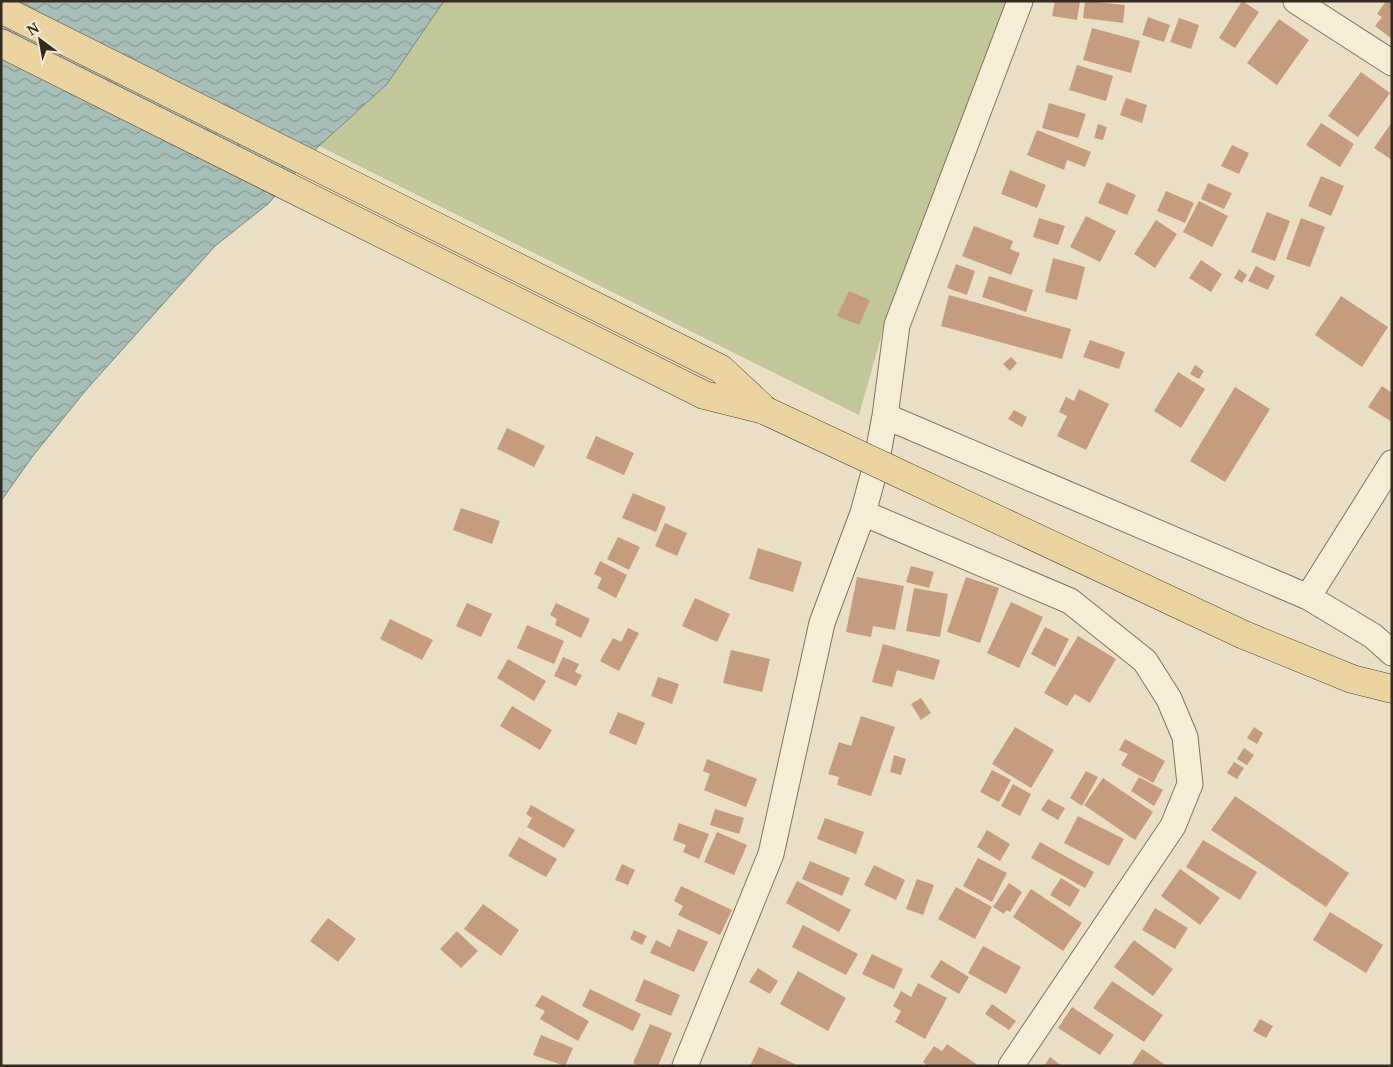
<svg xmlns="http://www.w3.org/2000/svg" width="1393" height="1067" viewBox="0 0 1393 1067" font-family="'Noto Serif',serif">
<defs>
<pattern id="water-waves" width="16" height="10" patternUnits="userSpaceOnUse" patternTransform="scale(1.25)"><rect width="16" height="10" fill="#a6beb7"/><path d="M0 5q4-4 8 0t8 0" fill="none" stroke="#889b94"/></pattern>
</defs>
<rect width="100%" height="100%" fill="#eadfc5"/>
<path fill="#c2c799" d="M 444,1 L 1008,1 L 886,319 L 859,415 L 319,146 L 387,84 Z"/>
<path fill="url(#water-waves)" stroke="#6e8b84" d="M 1,1 L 444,1 L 387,84 L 319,146 L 268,204 L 215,246 L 86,390 L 32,457 L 1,501 Z"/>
<path fill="#c59c7e" d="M 1055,1 L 1080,1 L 1077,20 L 1052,16 Z
M 1085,1 L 1125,5 L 1123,23 L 1083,18 Z
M 1242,1 L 1259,12 L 1235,48 L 1219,38 Z
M 1386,1 L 1392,1 L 1392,39 L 1375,26 L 1382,17 L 1377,14 Z
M 1148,17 L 1170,25 L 1164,42 L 1142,35 Z
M 1179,18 L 1199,25 L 1191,49 L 1170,42 Z
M 1279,19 L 1309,40 L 1277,85 L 1247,63 Z
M 1092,28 L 1140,41 L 1131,73 L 1083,60 Z
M 1077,65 L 1113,76 L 1106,101 L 1069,90 Z
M 1361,72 L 1390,93 L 1358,137 L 1328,116 Z
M 1126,98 L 1147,105 L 1142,123 L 1120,115 Z
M 1049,103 L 1086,114 L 1078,138 L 1042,128 Z
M 1392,122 L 1392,160 L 1374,148 Z
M 1321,123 L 1354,144 L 1340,167 L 1306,145 Z
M 1098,124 L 1107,127 L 1103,140 L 1094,138 Z
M 1037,130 L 1091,152 L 1085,167 L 1067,160 L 1064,170 L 1027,155 Z
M 1232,145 L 1249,153 L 1239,174 L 1221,166 Z
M 1010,170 L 1046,185 L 1037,208 L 1001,194 Z
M 1321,176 L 1344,186 L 1331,216 L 1308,206 Z
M 1107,182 L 1136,195 L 1127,215 L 1098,203 Z
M 1208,183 L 1232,193 L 1224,209 L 1201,199 Z
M 1166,191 L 1194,203 L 1185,223 L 1157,211 Z
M 1199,201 L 1228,216 L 1212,247 L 1183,232 Z
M 1267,212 L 1290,221 L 1275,261 L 1251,252 Z
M 1086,216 L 1116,231 L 1100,262 L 1070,247 Z
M 1039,218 L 1065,226 L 1058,245 L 1033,237 Z
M 1301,218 L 1325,227 L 1310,267 L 1286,259 Z
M 1156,220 L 1177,234 L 1155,268 L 1134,254 Z
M 974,226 L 1013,241 L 1010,249 L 1020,253 L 1011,275 L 962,256 Z
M 1053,258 L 1085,267 L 1077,300 L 1045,292 Z
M 1201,260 L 1222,274 L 1211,292 L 1189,278 Z
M 956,264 L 975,271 L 967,295 L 947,288 Z
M 1256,266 L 1275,276 L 1268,290 L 1248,281 Z
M 1239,269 L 1247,275 L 1242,283 L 1234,278 Z
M 989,276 L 1033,290 L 1026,312 L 982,297 Z
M 849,291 L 870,300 L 859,325 L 837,316 Z
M 949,295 L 1071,329 L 1062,359 L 941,326 Z
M 1341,296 L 1388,327 L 1362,367 L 1315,335 Z
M 1090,340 L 1125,352 L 1119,369 L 1083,357 Z
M 1011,357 L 1017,363 L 1010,371 L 1003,364 Z
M 1195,365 L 1204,371 L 1199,379 L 1190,374 Z
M 1178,372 L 1205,389 L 1181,428 L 1154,411 Z
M 1382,386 L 1392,393 L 1392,422 L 1368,407 Z
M 1235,387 L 1270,409 L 1225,482 L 1190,461 Z
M 1079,389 L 1109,404 L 1086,450 L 1057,436 L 1067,416 L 1059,412 L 1066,397 L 1074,401 Z
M 1014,410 L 1027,417 L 1022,427 L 1008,419 Z
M 507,428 L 545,446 L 534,467 L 497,449 Z
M 596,436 L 634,453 L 624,475 L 586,458 Z
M 633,493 L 666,507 L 656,532 L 622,518 Z
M 461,508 L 500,521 L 492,544 L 453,530 Z
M 665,523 L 687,533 L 677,556 L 655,546 Z
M 618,537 L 640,547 L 629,570 L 607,559 Z
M 758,548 L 802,562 L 793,592 L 749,579 Z
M 600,561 L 627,575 L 616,598 L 597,588 L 602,578 L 594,574 Z
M 911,566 L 934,572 L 929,588 L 906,582 Z
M 857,577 L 904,586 L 895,630 L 873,626 L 871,637 L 846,632 Z
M 966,577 L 999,588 L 980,643 L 947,632 Z
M 914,588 L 948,594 L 940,637 L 906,631 Z
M 695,598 L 730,614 L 717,642 L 682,626 Z
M 1011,602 L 1043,617 L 1019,668 L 987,653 Z
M 467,603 L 492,614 L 481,637 L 456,626 Z
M 556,603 L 590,619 L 581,638 L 555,625 L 557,619 L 550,615 Z
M 390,619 L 433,640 L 422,660 L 380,639 Z
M 527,625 L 564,641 L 554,664 L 517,648 Z
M 1045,627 L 1069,639 L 1055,667 L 1031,654 Z
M 628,628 L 639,633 L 619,671 L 600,661 L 613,638 L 621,642 Z
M 1078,636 L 1116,659 L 1090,703 L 1075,694 L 1067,706 L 1044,693 Z
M 883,644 L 940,660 L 934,680 L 897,670 L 892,687 L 872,682 Z
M 731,650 L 770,659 L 762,692 L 723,683 Z
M 563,657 L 579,664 L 575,672 L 582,675 L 576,686 L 554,676 Z
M 508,659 L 546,681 L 534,701 L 497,678 Z
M 658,677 L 679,684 L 672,704 L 651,696 Z
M 921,698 L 931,713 L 921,720 L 911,704 Z
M 512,706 L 552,730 L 540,750 L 500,726 Z
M 618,712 L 645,723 L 636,745 L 609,733 Z
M 861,716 L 895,727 L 871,796 L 837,785 L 839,777 L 828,774 L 839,742 L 851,746 Z
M 1015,727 L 1054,750 L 1031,788 L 992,764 Z
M 1254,727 L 1263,733 L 1257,744 L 1247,738 Z
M 1125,739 L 1165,761 L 1153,783 L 1121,765 L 1128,754 L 1119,750 Z
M 1244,748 L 1254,755 L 1247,765 L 1237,759 Z
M 894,755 L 906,759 L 901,775 L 890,772 Z
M 707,759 L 757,779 L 746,807 L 704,790 L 710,774 L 703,771 Z
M 1234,762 L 1244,768 L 1237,779 L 1227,773 Z
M 992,770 L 1011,780 L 999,802 L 980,792 Z
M 1086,771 L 1098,777 L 1082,806 L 1070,798 Z
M 1139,777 L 1163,790 L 1154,806 L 1131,791 Z
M 1103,778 L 1153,812 L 1135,840 L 1084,805 Z
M 1013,784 L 1031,794 L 1020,816 L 1001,806 Z
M 1235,796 L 1349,873 L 1326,907 L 1211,830 Z
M 1048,799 L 1065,808 L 1058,820 L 1041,810 Z
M 531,805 L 575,830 L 564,848 L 527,827 L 532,818 L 526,814 Z
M 715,809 L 744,818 L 739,834 L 710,825 Z
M 1078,816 L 1124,839 L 1109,866 L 1064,843 Z
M 825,818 L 864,832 L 856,854 L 817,839 Z
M 679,823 L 709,834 L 699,859 L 683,852 L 686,845 L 673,840 Z
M 987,830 L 1010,844 L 1000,861 L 977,847 Z
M 717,832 L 747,845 L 734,875 L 704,862 Z
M 519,837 L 557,859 L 546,877 L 508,856 Z
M 1203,840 L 1257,872 L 1240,900 L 1186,867 Z
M 1040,842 L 1094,872 L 1085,888 L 1031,858 Z
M 978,858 L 1007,873 L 992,902 L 963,886 Z
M 810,861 L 850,878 L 842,896 L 802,879 Z
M 622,864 L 635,870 L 628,885 L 615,880 Z
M 874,865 L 905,880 L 896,900 L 864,885 Z
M 1180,869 L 1220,898 L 1200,925 L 1161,896 Z
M 1061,878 L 1080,890 L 1070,907 L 1050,895 Z
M 917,879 L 934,885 L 923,915 L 906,909 Z
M 797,881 L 851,910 L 839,932 L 786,903 Z
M 1009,883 L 1022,892 L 1010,912 L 1006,910 L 1004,914 L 993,907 Z
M 681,886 L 732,910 L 720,935 L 678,915 L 683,906 L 674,901 Z
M 956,887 L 992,907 L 975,939 L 938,919 Z
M 1031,889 L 1082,923 L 1063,951 L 1013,917 Z
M 483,904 L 519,930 L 501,956 L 464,929 Z
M 1155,908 L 1188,928 L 1175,949 L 1142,930 Z
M 1330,912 L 1383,945 L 1366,973 L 1313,940 Z
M 328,918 L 356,939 L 338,962 L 310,941 Z
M 803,925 L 858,954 L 846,975 L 792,947 Z
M 678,929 L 708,942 L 694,972 L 650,953 L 656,940 L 670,947 Z
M 634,930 L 647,936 L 642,945 L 630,939 Z
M 457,931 L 478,951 L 461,968 L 440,949 Z
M 1134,940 L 1173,969 L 1153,996 L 1114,967 Z
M 983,946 L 1021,967 L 1006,994 L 968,973 Z
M 872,954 L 903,969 L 894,989 L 862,974 Z
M 941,960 L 969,977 L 959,994 L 930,977 Z
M 758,968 L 778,981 L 770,994 L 749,982 Z
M 798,971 L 846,998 L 828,1031 L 780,1004 Z
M 644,979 L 680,995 L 671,1016 L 635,1001 Z
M 1112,981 L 1163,1015 L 1144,1042 L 1093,1008 Z
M 918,983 L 947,998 L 925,1039 L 895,1022 L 901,1011 L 893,1006 L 901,991 L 911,997 Z
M 590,989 L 641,1014 L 633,1031 L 582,1006 Z
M 542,995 L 589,1021 L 578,1041 L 540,1019 L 545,1011 L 535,1006 Z
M 992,1004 L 1016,1021 L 1009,1030 L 985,1014 Z
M 1072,1007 L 1114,1035 L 1100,1055 L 1058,1028 Z
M 1260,1019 L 1273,1026 L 1266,1038 L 1253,1031 Z
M 650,1024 L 672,1033 L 658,1066 L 639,1066 L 633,1063 Z
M 541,1035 L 573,1048 L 565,1066 L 533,1055 Z
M 947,1044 L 979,1066 L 928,1066 L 923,1062 L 934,1046 L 942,1051 Z
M 759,1047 L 795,1064 L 794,1066 L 750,1066 Z
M 1142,1049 L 1167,1066 L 1131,1066 Z
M 1050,1057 L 1062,1066 L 1044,1066 Z"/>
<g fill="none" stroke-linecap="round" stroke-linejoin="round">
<g stroke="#83715c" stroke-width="27">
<path id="minor" d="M 1296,1 L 1392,63
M 885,416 L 1308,597 L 1373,636 L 1392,653
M 863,513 L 1070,601 L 1145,661 L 1169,699 L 1185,737 L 1190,784 L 1173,826 L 1011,1066
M 1308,597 L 1392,463
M 685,1066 L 771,854 L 822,623 L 863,513 L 875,469 L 885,416 L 897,325 L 1020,1"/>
</g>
<g stroke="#514030" stroke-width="29">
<path id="primary" d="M 1,9 L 721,369 L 766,411
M 1,43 L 704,395 L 764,410
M 1244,635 L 1352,679 L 1392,689"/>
</g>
<use href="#minor" stroke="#f6edd7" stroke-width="25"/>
<use href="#primary" stroke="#ead3a0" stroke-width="28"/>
<g stroke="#514030" stroke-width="29" stroke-linecap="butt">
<path id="primary-bridge" d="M 766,411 L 1244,635"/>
</g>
<use href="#primary-bridge" stroke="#ead3a0" stroke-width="28"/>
</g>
<rect width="1393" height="1067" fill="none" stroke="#352a1f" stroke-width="5"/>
<g transform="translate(40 40) rotate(328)" stroke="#f2e9d3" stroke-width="4" paint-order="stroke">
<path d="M0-4L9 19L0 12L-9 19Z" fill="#352a1f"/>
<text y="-8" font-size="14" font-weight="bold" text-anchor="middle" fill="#352a1f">N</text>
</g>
</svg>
